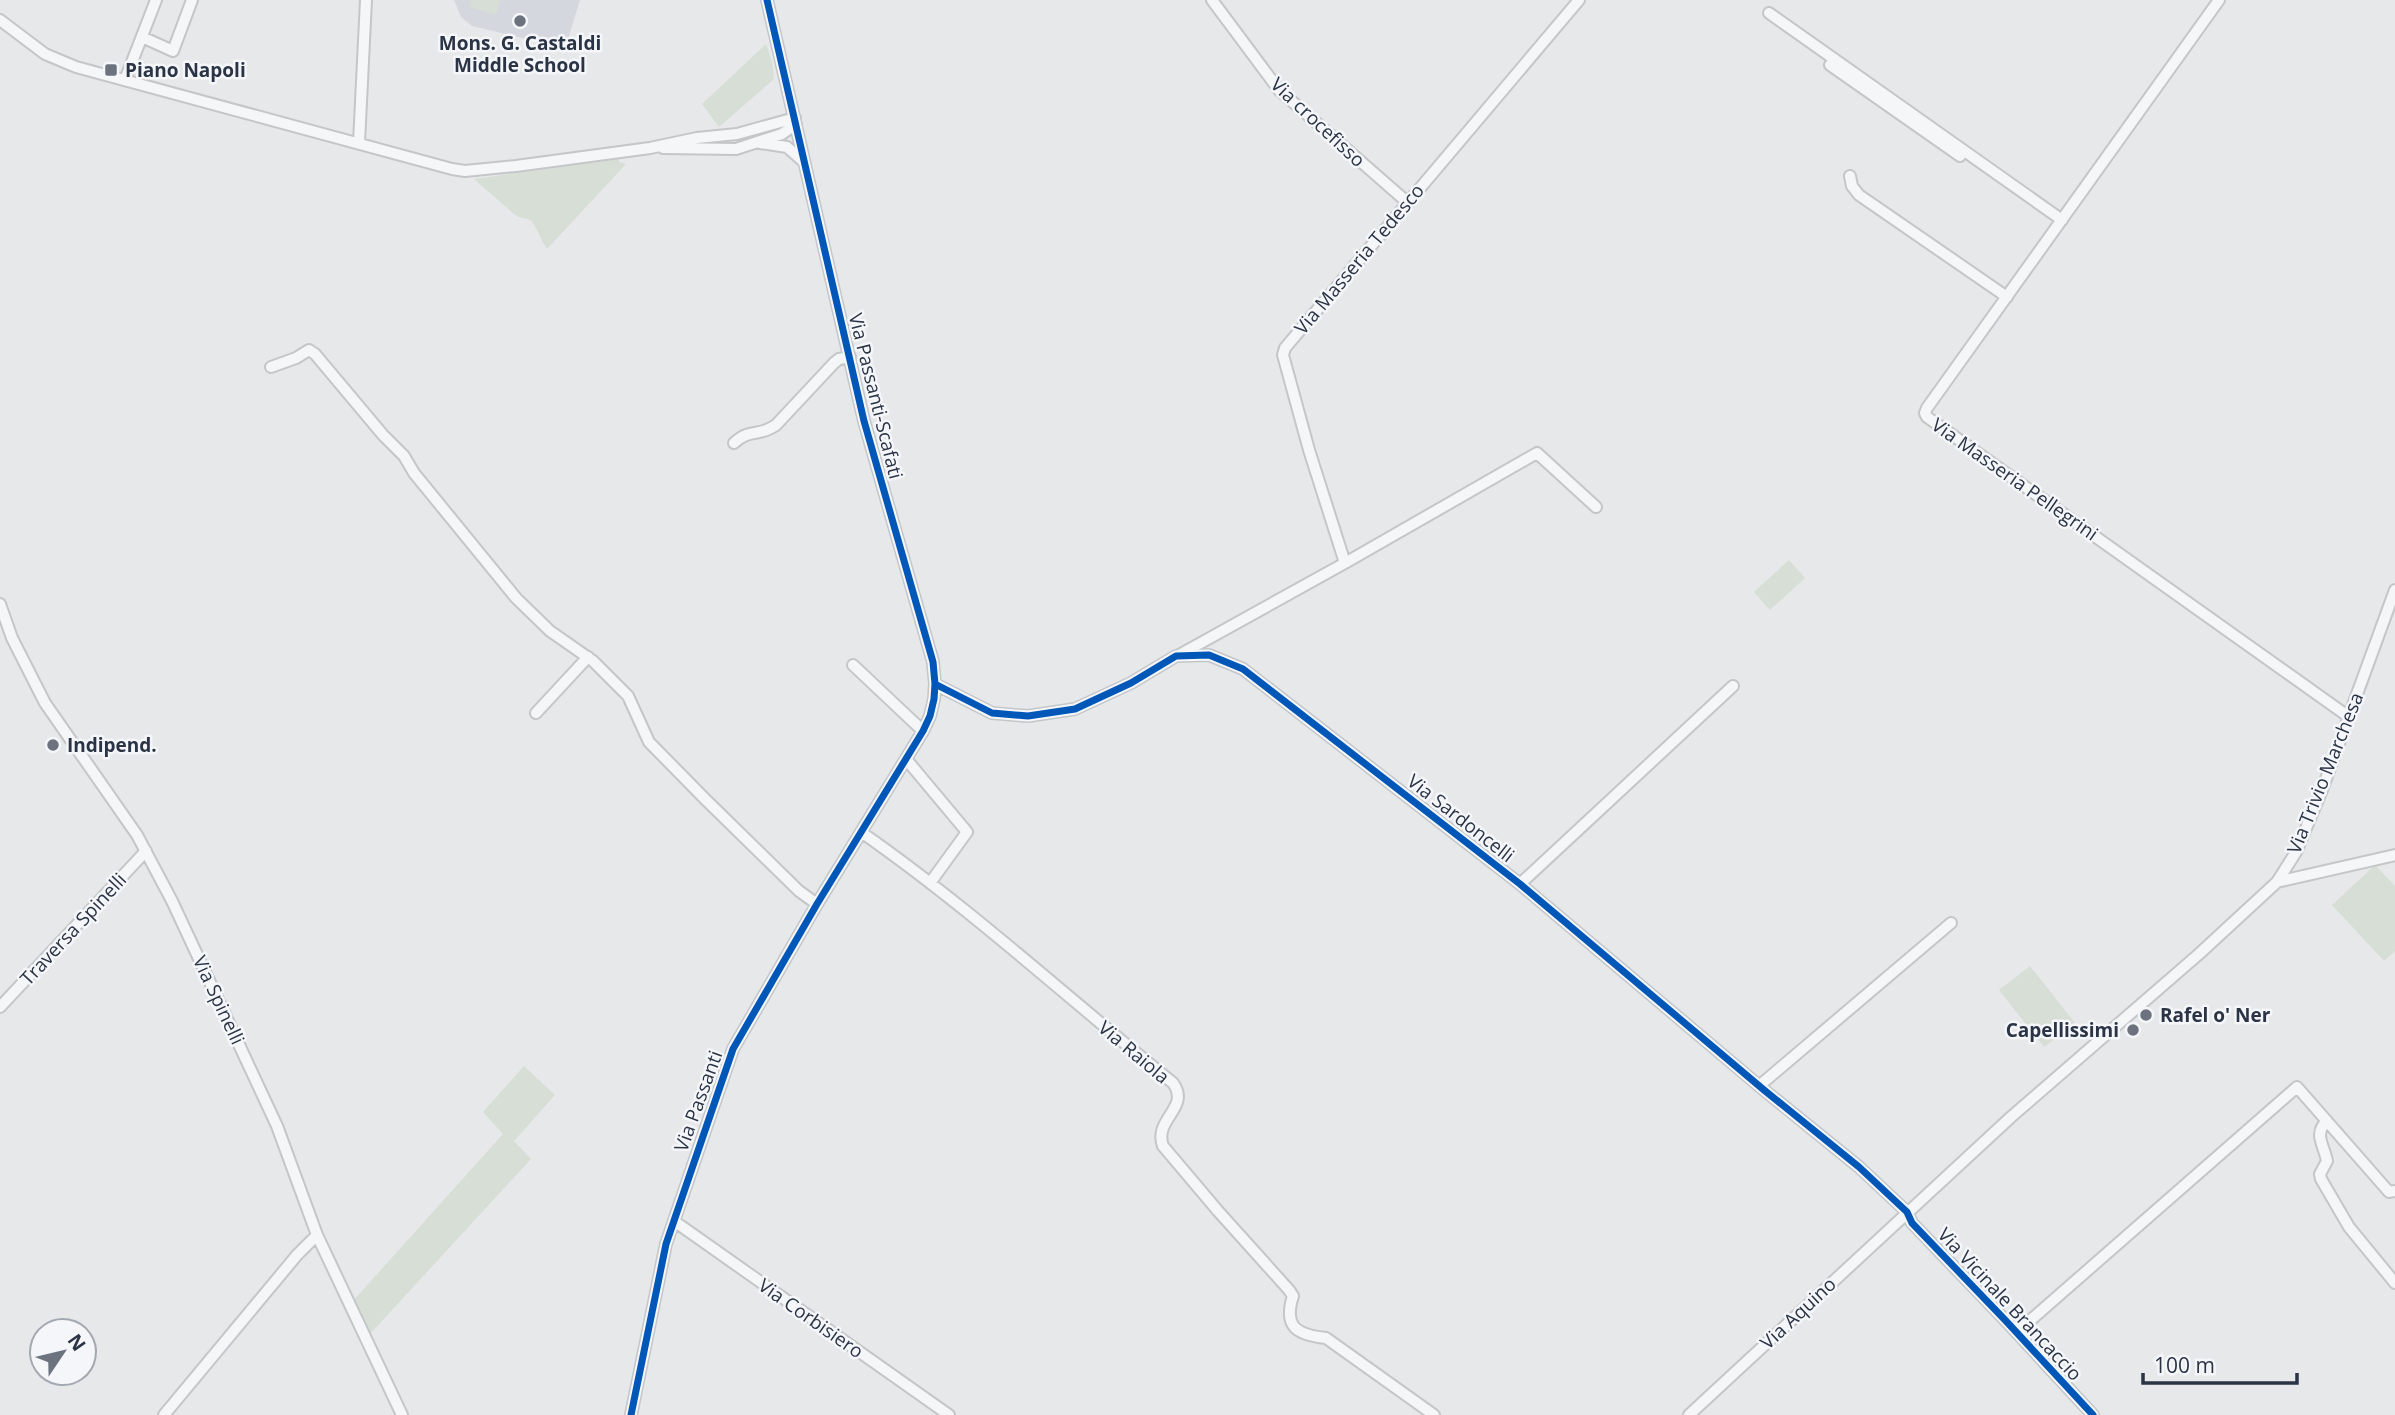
<svg xmlns="http://www.w3.org/2000/svg" width="2395" height="1415" viewBox="0 0 2395 1415" font-family="'Open Sans',sans-serif">
<rect width="100%" height="100%" fill="#e6e8ea"/>
<path fill="#d4d7dd" d="M 454,0 L 580,0 L 568,39 L 561,47 L 472,26 L 461,17 Z"/>
<path fill="#d6ded6" d="M 471,0 L 500,0 L 496,15 L 469,7 Z
M 766,44 L 772,62 L 774,79 L 719,127 L 702,104 Z
M 619,159 L 619,162 L 626,164 L 547,249 C 543,244 534,221 530,220 C 523,217 520,219 514,214 L 474,179 Z
M 1789,560 L 1805,578 L 1770,610 L 1754,592 Z
M 2375,865 L 2395,886 L 2395,951 L 2384,961 L 2332,905 Z
M 2030,966 L 2075,1023 L 2044,1047 L 1999,990 Z
M 524,1066 L 555,1095 L 514,1141 L 531,1159 L 369,1335 L 353,1301 L 503,1134 L 483,1112 Z"/>
<g fill="none" stroke-linecap="round" stroke-linejoin="round">
<g stroke="#c4c6c8" stroke-width="14">
<path id="minor" d="M 1212,0 L 1279,90 L 1407,202
M 2219,0 L 1927,408 L 1925,413 L 1927,417 L 2349,717
M 1769,13 L 2062,220
M 0,20 L 45,54 L 76,67 L 452,169 L 465,171 L 516,166 L 650,148 L 697,138 L 737,134 L 795,118
M 142,37 L 173,51 L 192,0
M 1830,65 L 1960,156
M 125,80 L 156,0
M 359,143 L 366,0
M 760,143 L 787,147 L 804,162
M 663,148 L 736,149 L 782,134 L 796,124
M 1850,176 L 1852,186 L 1859,195 L 2007,297
M 271,367 L 296,358 L 309,350 L 315,354 L 383,435 L 404,456 L 414,473 L 516,598 L 550,631 L 593,661 L 628,696 L 649,742 L 705,799 L 799,891 L 817,904
M 734,443 C 752,427 757,438 776,425 L 834,363 L 839,359 L 850,357
M 1345,563 L 1537,453 L 1596,507
M 0,604 L 12,638 L 45,703 L 137,835 L 172,901 L 277,1126 L 317,1235 L 402,1415
M 1179,655 L 1345,563 L 1309,450 L 1283,355 L 1285,348 L 1579,0
M 853,665 L 923,731
M 935,684 L 992,713 L 1028,716 L 1075,709 L 1131,683 L 1176,656 L 1209,655 L 1243,669 L 1520,884 L 1764,1090 L 1859,1167 L 1907,1212 L 1912,1223 L 2006,1321 L 2093,1415
M 536,713 L 588,657
M 906,759 L 967,832 L 930,883
M 861,832 C 970,908 1069,999 1173,1083 C 1191,1108 1153,1119 1163,1146 L 1218,1211 L 1289,1290 L 1293,1296 C 1283,1327 1297,1335 1326,1338 L 1434,1415
M 2277,882 L 2395,855
M 1520,884 L 1733,686
M 0,1007 L 146,851
M 1759,1086 L 1951,923
M 2327,1121 C 2313,1134 2324,1145 2327,1161 L 2320,1174 L 2321,1179 L 2349,1227 L 2395,1283
M 674,1221 L 949,1415
M 2017,1332 L 2297,1087 L 2389,1192 L 2395,1191
M 164,1415 L 297,1255 L 317,1235
M 631,1415 L 666,1244 L 733,1049 L 817,904 L 923,731 L 930,716 L 934,699 L 935,684 L 933,662 L 864,421 L 767,0
M 1689,1415 L 2011,1117 L 2199,954 L 2277,882 L 2296,852 L 2322,790 L 2395,590"/>
</g>
<use href="#minor" stroke="#f5f6f7" stroke-width="10"/>
<g stroke="#f4f6f9" stroke-width="11">
<path id="cycleway" d="M 935,684 L 992,713 L 1028,716 L 1075,709 L 1131,683 L 1176,656 L 1209,655 L 1243,669 L 1520,884 L 1764,1090 L 1859,1167 L 1907,1212 L 1912,1223 L 2006,1321 L 2093,1415
M 631,1415 L 666,1244 L 733,1049 L 817,904 L 923,731 L 930,716 L 934,699 L 935,684 L 933,662 L 864,421 L 767,0"/>
</g>
<use href="#cycleway" stroke="#0057b8" stroke-width="7"/>
</g>
<g fill="#6c737f" stroke="#f4f6f9" stroke-width="2.5">
<circle cx="520" cy="21" r="7"/>
<rect x="104" y="63" width="14" height="14" rx="3.5"/>
<circle cx="53" cy="745" r="7"/>
<circle cx="2146" cy="1015" r="7"/>
<circle cx="2133" cy="1030" r="7"/>
</g>
<g text-anchor="middle" stroke-width="5" stroke-linejoin="round" paint-order="stroke">
<g font-size="19" font-weight="bold" fill="#2b3445" stroke="#f4f6f9" text-anchor="start">
<text x="520" y="50" text-anchor="middle">Mons. G. Castaldi<tspan x="520" dy="22">Middle School</tspan></text>
<text x="125" y="77">Piano Napoli</text>
<text x="67" y="752">Indipend.</text>
<text x="2160" y="1022">Rafel o' Ner</text>
<text x="2119" y="1037" text-anchor="end">Capellissimi</text>
</g>
<g font-size="19" fill="#2b3445" stroke="#f4f6f9">
<text transform="translate(1318 122) rotate(43)" y="7">Via crocefisso</text>
<text transform="translate(1359 259) rotate(-50)" y="7">Via Masseria Tedesco</text>
<text transform="translate(876 396) rotate(76)" y="7">Via Passanti-Scafati</text>
<text transform="translate(2015 479) rotate(35)" y="7">Via Masseria Pellegrini</text>
<text transform="translate(2325 773) rotate(-68)" y="7">Via Trivio Marchesa</text>
<text transform="translate(1461 818) rotate(38)" y="7">Via Sardoncelli</text>
<text transform="translate(73 929) rotate(-47)" y="7">Traversa Spinelli</text>
<text transform="translate(219 1000) rotate(65)" y="7">Via Spinelli</text>
<text transform="translate(1134 1052) rotate(40)" y="7">Via Raiola</text>
<text transform="translate(698 1101) rotate(-70)" y="7">Via Passanti</text>
<text transform="translate(2010 1304) rotate(47)" y="7">Via Vicinale Brancaccio</text>
<text transform="translate(1798 1313) rotate(-43)" y="7">Via Aquino</text>
<text transform="translate(811 1318) rotate(35)" y="7">Via Corbisiero</text>
</g>
</g>
<g transform="translate(63 1352) rotate(55)"><circle r="33" fill="#f4f6f9" stroke="#a4a8b1" stroke-width="2"/>
<path d="M0-5L12 26L0 18L-12 26Z" fill="#6c737f"/>
<text y="-10" font-size="19" font-weight="bold" text-anchor="middle" fill="#2b3445">N</text>
</g>
<path d="M2143 1373v10h154v-10" fill="none" stroke="#2b3445" stroke-width="3.5"/>
<text x="2154" y="1373" font-size="21" fill="#2b3445" stroke="#f4f6f9" stroke-width="5" paint-order="stroke">100 m</text>
</svg>
